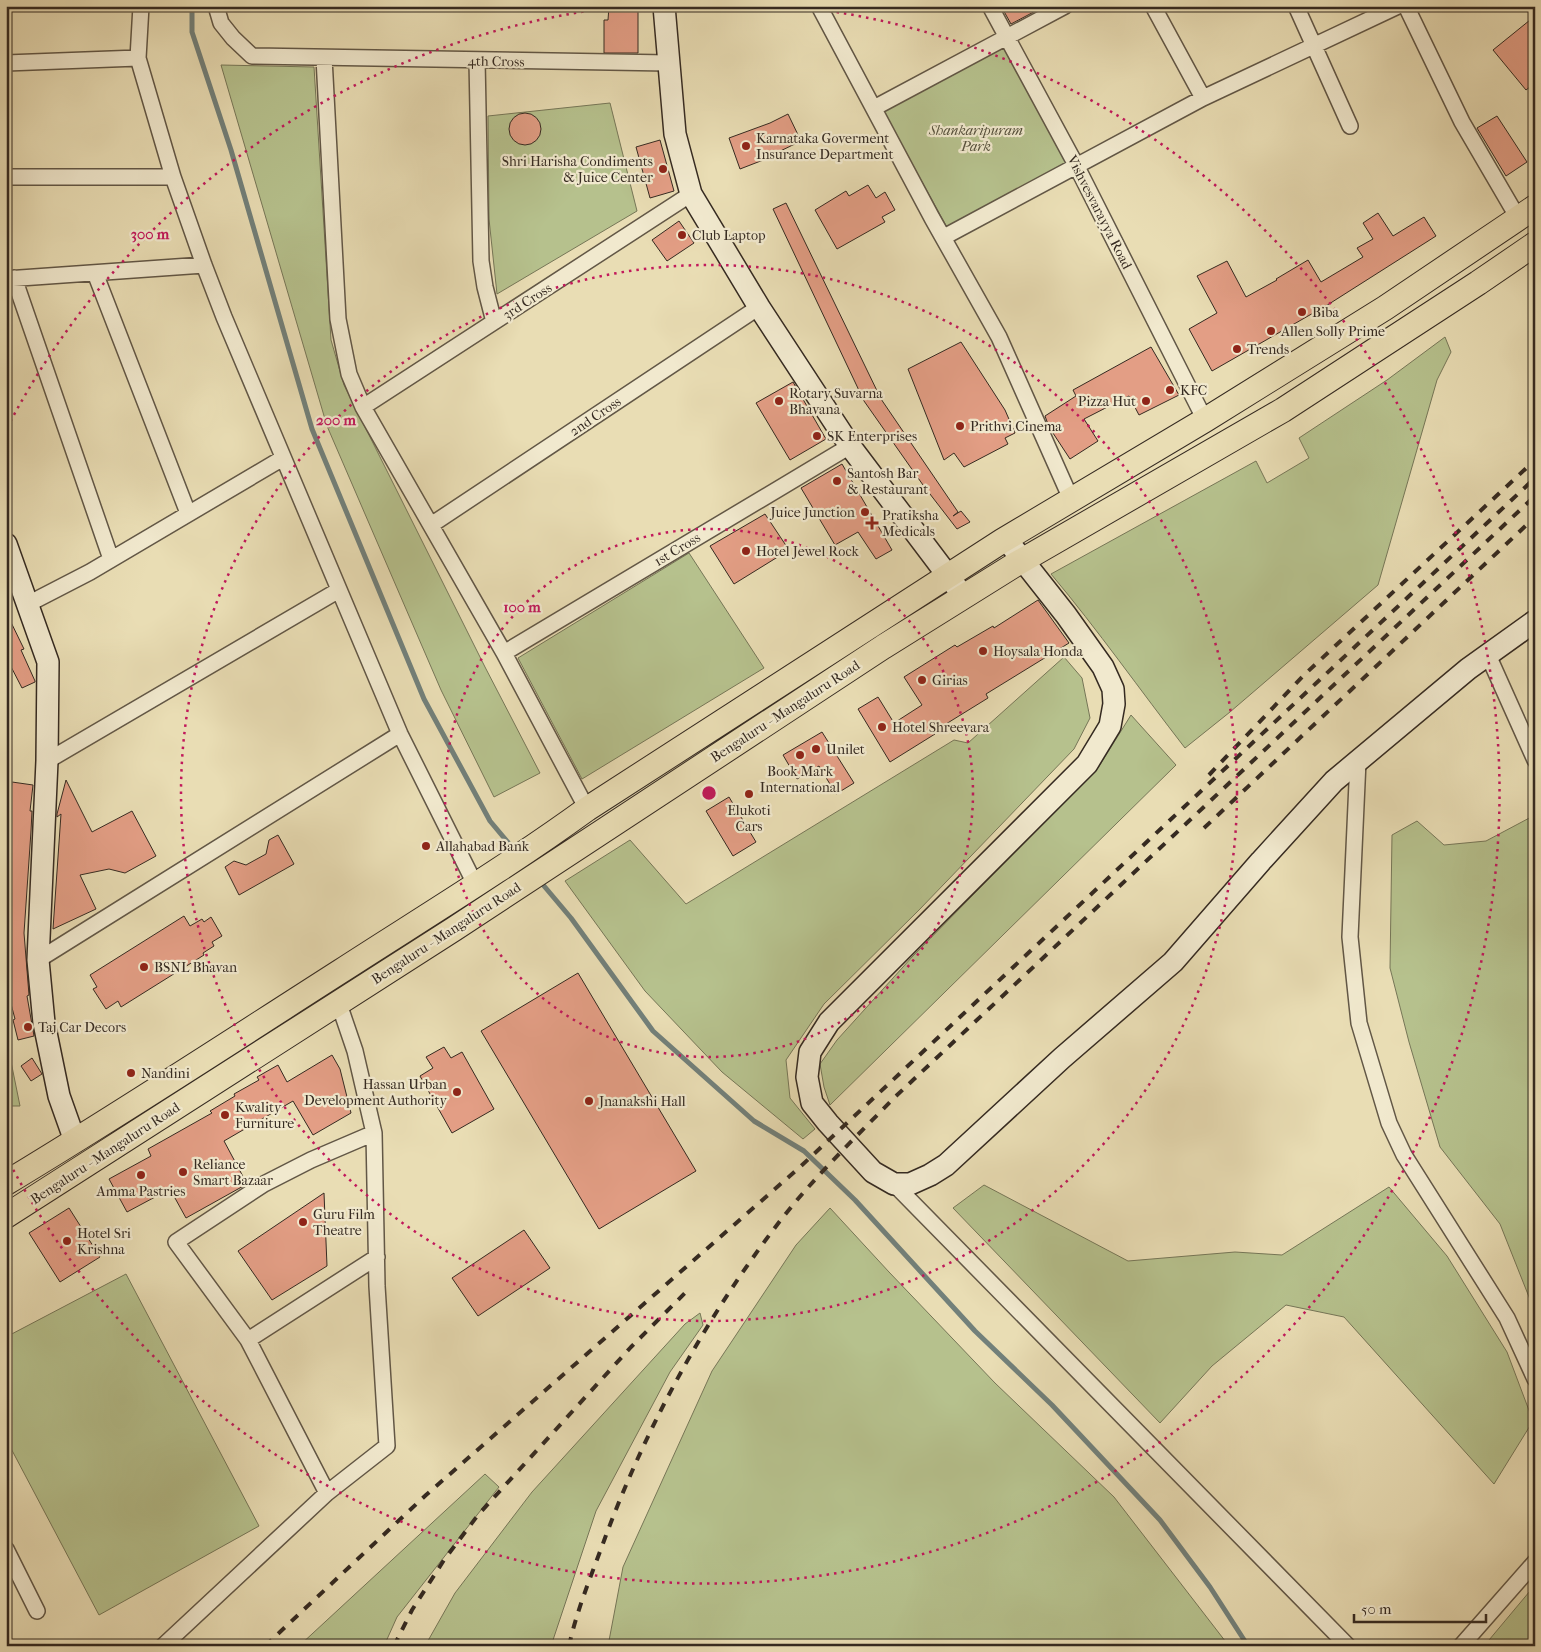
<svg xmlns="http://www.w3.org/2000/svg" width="1541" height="1652" viewBox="0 0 1541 1652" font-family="'IM FELL French Canon',serif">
<rect width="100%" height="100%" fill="#e9ddb4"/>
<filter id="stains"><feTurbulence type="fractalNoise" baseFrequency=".004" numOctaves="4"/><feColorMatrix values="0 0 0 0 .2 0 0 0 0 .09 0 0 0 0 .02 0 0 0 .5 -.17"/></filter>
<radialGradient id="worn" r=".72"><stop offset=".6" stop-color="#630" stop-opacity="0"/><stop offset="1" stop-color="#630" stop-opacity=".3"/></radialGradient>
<path fill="#b6c18d" stroke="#767657" d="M 1005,46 L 1068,164 L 948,229 L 883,111 Z
M 221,65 L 314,67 L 331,340 L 344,385 L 485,667 L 540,773 L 494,797 L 441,690 L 327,426 Z
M 610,103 L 637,211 L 497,294 L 489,219 L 488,116 Z
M 1445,337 L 1451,352 L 1437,380 L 1378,585 L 1230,712 L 1185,748 C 1140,690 1098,630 1051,574 L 1256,461 L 1267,483 L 1309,458 L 1299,438 L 1387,380 Z
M 689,553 L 764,668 L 582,779 L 518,658 Z
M 1064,657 L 1082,678 L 1090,718 L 1074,749 L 919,910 L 824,1004 L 786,1060 L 790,1098 L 815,1129 L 803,1139 L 722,1072 L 645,991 L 565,881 L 630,840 L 686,904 L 954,740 L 968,743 Z
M 1131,715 L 1176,765 L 830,1105 L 824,1087 L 820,1064 L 837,1040 L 912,957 L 1098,768 Z
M 1535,815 L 1535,1312 L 1500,1224 L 1440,1147 L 1409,1042 L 1390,968 L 1392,835 L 1417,821 L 1444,845 L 1486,841 Z
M 6,1037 L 20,1106 L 6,1106 Z
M 984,1185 L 1128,1261 L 1235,1252 L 1282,1255 L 1389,1187 L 1447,1256 L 1507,1352 L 1533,1421 L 1494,1484 L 1344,1317 L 1286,1305 L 1212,1366 L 1160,1423 L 953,1208 Z
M 830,1208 L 889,1272 L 995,1383 L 1114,1497 L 1229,1646 L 608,1646 L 623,1567 L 712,1371 L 796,1245 Z
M 126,1274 L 259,1526 L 99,1615 L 6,1439 L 6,1337 Z
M 700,1313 L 703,1325 L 670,1372 L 596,1511 L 551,1646 L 425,1646 L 455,1593 L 532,1492 L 685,1324 Z
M 485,1474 L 499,1487 L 397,1617 L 384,1646 L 299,1646 Z
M 1535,1585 L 1535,1646 L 1484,1646 Z"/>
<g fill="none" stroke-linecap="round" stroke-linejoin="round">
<path stroke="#72807a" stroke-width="5" d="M 192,6 L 192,32 L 231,150 L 312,429 L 424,699 L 490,821 L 516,852
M 539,880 L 571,918 L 653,1031 L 754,1121 L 804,1151 L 855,1200 L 975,1331 L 1052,1405 L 1160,1520 L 1210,1587 L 1248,1646"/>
</g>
<path fill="#e39e85" stroke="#352a21" d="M 609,6 L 638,6 L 638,53 L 604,53 L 604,20 L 608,20 Z
M 1001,6 L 1045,6 L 1011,24 Z
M 1535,16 L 1535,83 L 1526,90 L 1493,50 Z
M509 129a16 16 0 1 1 32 0a16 16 0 1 1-32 0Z
M 788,114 L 801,141 L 770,156 L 771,157 L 740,169 L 729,138 L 770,123 Z
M 1497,116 L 1527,162 L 1506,176 L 1477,128 Z
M 660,140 L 674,191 L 650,198 L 636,147 Z
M 868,185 L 876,198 L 885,192 L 895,210 L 882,217 L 885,222 L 837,249 L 815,210 L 846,191 L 849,196 Z
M 786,203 L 881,399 L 958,512 L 953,516 L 961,511 L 970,522 L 957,529 L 923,485 L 864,401 L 773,209 Z
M 1378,213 L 1393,236 L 1424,217 L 1436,236 L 1329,304 L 1212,371 L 1189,329 L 1217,313 L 1197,276 L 1227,261 L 1246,297 L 1277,280 L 1276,279 L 1308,260 L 1321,282 L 1363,257 L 1357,248 L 1373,239 L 1363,223 Z
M 679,221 L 694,243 L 667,261 L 652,240 Z
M 961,342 L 1005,410 L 1015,433 L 1005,438 L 1008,444 L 964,467 L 954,453 L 944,460 L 908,369 Z
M 1151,347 L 1179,395 L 1139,415 L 1129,396 L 1084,419 L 1098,441 L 1070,459 L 1049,427 L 1045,416 L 1076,396 L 1073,390 Z
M 793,382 L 826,439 L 790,460 L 756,403 Z
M 842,464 L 892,550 L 876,559 L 858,532 L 835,545 L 801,488 Z
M 765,514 L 789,550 L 734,584 L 710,546 Z
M 1038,600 L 1069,643 L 986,694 L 988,698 L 933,732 L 935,734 L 890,762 L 858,709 L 878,697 L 894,723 L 922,705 L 904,677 L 955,645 L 957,647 L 993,626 L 994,628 Z
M 6,612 L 24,649 L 21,650 L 35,681 L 35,682 L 22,688 L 6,657 Z
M 822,732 L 854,783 L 836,794 L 819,766 L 797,779 L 783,755 Z
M 66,780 L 92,832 L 132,811 L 156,856 L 125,873 L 109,869 L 80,875 L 96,909 L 53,929 L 61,814 L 57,817 L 57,814 Z
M 12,782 L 33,785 L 30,811 L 32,811 L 31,831 L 24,933 L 29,995 L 27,996 L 34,1036 L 18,1040 L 13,1020 L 15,1019 L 6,985 L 6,851 L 8,823 L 7,823 Z
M 729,797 L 756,842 L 733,856 L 706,811 Z
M 278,835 L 294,864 L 239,895 L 225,867 L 234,861 L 246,865 L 266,854 L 269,840 Z
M 184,916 L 190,926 L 202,919 L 204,922 L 211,917 L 222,936 L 212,942 L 214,946 L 203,953 L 204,955 L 121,1007 L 118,1001 L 106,1009 L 93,989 L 97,987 L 90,975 Z
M 578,973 L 696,1171 L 599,1229 L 481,1031 Z
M 444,1047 L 451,1058 L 462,1052 L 494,1109 L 452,1133 L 420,1076 L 433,1068 L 426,1057 Z
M 332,1055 L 340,1069 L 351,1113 L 313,1135 L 293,1101 L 224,1141 L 247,1184 L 186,1218 L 170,1189 L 127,1212 L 109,1179 L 151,1156 L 148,1149 L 212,1113 L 210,1111 L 235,1096 L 234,1094 L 259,1080 L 257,1077 L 278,1065 L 287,1082 Z
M 32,1058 L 42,1074 L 31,1081 L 21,1066 Z
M 324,1193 L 327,1266 L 272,1300 L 238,1251 Z
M 69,1208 L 100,1257 L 60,1282 L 29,1233 Z
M 524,1230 L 550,1268 L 478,1316 L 452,1278 Z"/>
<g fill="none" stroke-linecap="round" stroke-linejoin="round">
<g stroke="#625746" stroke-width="18">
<path id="street" d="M 216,6 L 221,23 L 233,38 L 252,56 L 668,63
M 819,6 L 932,218 L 999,337 L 1071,499
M 990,6 L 1076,165 L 1205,420
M 1153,6 L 1203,98
M 1296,6 L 1350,126
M 1406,6 L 1462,122 L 1518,218
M 138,58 L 141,6
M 324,58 L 338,319 L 349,374 L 363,407 L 504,653 L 587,809
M 477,60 L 481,261 L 485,287 L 494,322
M 6,63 L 138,58 L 173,177
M 874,108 L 1065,6
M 6,177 L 173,177 L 204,265 L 224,317 L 400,734 L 475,884
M 944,237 L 1203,98 L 1398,6
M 95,273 L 188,513
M 14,278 L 111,559
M 6,279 L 204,265
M 363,407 L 691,194
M 431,525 L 759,307
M 28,604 L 90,572 L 283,458
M 504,653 L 850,446
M 1488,655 L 1535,760
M 47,761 L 339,590
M 1358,761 L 1350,937 L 1359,1023 L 1389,1123 L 1404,1155 L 1507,1318 L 1535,1379
M 38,960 L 400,734
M 339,1004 L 355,1051 L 374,1133 L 377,1286 L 387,1446 L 327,1493 L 248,1340 L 176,1242 L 264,1184 L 311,1160 L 374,1133
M 894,1184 L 1348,1646
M 248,1340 L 377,1257
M 6,1549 L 37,1611
M 163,1646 L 327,1493
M 1461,1646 L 1535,1562"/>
</g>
<g stroke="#352a21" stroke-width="24">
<path id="secondary" d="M 664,6 L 675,134 L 691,194 L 759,307 L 850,446 L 964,597
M 1006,539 L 1066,615 L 1103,667 L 1113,689 L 1114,704 L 1110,726 L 1087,764 L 829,1022 L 810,1052 L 807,1077 L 812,1103 L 828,1123 L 873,1172 L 894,1184 L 910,1184 L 930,1175 L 946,1165 L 1062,1058 L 1173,962 L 1261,861 L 1334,781 L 1468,669 L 1535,621
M 6,544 L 48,662 L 47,761 L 38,960 L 44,1023 L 59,1096 L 75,1141"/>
</g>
<g stroke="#352a21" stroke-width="26">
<path id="primary" d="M 6,1183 C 119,1115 230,1042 341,971 C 423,918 507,867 587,809 L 1002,541 L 1205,420 L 1385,308 L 1535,207
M 6,1216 L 454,929 L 883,647 L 1016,564 L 1283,410 L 1478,283 L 1535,244"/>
</g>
<use href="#street" stroke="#f1e9ce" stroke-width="15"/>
<use href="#secondary" stroke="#f1e9ce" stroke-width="21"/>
<use href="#primary" stroke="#e9ddb4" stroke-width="24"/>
<path stroke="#352a21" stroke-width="4" stroke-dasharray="9 9" stroke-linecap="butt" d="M 1209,775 L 1304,675 L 1535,460
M 1204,828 L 1535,517
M 265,1646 L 426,1495 L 800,1167 L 1535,478
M 394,1646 L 412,1610 L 444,1560 L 478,1515 L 631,1347 L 690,1288
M 569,1646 C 577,1609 592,1574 605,1538 C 647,1425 706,1317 780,1221 C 815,1176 856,1137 896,1096 L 1535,496"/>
</g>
<g fill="none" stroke="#c2185b" stroke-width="2.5" stroke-dasharray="2.5 5">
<circle cx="709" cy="793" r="264"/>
<circle cx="709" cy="793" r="528"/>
<path d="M7 428A791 791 0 0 1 626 6M792 6A791 791 0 1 1 7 1158"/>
</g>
<g fill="#8f2418" stroke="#f1e9ce" stroke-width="2">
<circle cx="746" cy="146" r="5"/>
<circle cx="663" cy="169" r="5"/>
<circle cx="682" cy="235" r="5"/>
<circle cx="1302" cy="312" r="5"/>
<circle cx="1271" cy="331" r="5"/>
<circle cx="1237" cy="349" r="5"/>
<circle cx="1170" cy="390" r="5"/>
<circle cx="779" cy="401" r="5"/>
<circle cx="1146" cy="401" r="5"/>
<circle cx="960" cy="426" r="5"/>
<circle cx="817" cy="436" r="5"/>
<circle cx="837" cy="481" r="5"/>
<circle cx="865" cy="512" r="5"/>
<path d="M869.5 515.5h5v5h5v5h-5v5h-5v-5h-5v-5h5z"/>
<circle cx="746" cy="551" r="5"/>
<circle cx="983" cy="651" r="5"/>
<circle cx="922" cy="680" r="5"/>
<circle cx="882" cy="727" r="5"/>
<circle cx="816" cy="749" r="5"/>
<circle cx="800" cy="755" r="5"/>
<circle cx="749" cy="794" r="5"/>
<circle cx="426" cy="846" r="5"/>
<circle cx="144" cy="967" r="5"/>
<circle cx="28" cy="1027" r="5"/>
<circle cx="131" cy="1073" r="5"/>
<circle cx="457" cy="1092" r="5"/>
<circle cx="589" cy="1101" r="5"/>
<circle cx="225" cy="1115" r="5"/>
<circle cx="183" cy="1172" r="5"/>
<circle cx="141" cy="1175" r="5"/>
<circle cx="303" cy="1222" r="5"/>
<circle cx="67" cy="1241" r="5"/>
</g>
<g text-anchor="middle" stroke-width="4.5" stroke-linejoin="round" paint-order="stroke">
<g font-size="14" fill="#352a21" stroke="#f1e9ce">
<text transform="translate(496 61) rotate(1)" y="5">4th Cross</text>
<text transform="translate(1100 212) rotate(63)" y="5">Vishvesvarayya Road</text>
<text transform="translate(527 301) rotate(-33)" y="5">3rd Cross</text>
<text transform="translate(595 416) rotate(-34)" y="5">2nd Cross</text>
<text transform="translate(677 549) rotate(-31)" y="5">1st Cross</text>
<text transform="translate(785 711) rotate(-33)" y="5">Bengaluru - Mangaluru Road</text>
<text transform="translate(446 933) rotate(-33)" y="5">Bengaluru - Mangaluru Road</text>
<text transform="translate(105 1153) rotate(-33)" y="5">Bengaluru - Mangaluru Road</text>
</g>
<g font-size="14" font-style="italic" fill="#55503c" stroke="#f1e9ce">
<text x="976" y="135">Shankaripuram<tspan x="976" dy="16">Park</tspan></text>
</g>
<g font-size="14" fill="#352a21" stroke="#f1e9ce" text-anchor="start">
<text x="756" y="143">Karnataka Goverment<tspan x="756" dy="16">Insurance Department</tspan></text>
<text x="653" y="166" text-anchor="end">Shri Harisha Condiments<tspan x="653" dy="16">&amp; Juice Center</tspan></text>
<text x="692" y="240">Club Laptop</text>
<text x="1312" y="317">Biba</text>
<text x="1281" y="336">Allen Solly Prime</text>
<text x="1247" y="354">Trends</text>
<text x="1180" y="395">KFC</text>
<text x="789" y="398">Rotary Suvarna<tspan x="789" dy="16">Bhavana</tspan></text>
<text x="1136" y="406" text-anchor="end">Pizza Hut</text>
<text x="970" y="431">Prithvi Cinema</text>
<text x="827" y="441">SK Enterprises</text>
<text x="847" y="478">Santosh Bar<tspan x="847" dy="16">&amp; Restaurant</tspan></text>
<text x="855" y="517" text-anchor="end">Juice Junction</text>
<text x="882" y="520">Pratiksha<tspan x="882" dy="16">Medicals</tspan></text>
<text x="756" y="556">Hotel Jewel Rock</text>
<text x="993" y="656">Hoysala Honda</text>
<text x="932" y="685">Girias</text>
<text x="892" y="732">Hotel Shreevara</text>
<text x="826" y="754">Unilet</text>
<text x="800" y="776" text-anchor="middle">Book Mark<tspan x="800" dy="16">International</tspan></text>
<text x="749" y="815" text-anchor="middle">Elukoti<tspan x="749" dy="16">Cars</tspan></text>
<text x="436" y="851">Allahabad Bank</text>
<text x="154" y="972">BSNL Bhavan</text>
<text x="38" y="1032">Taj Car Decors</text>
<text x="141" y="1078">Nandini</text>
<text x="447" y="1089" text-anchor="end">Hassan Urban<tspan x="447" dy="16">Development Authority</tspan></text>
<text x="599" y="1106">Jnanakshi Hall</text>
<text x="235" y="1112">Kwality<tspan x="235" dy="16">Furniture</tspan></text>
<text x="193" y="1169">Reliance<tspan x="193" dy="16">Smart Bazaar</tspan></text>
<text x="141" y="1196" text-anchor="middle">Amma Pastries</text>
<text x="313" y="1219">Guru Film<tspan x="313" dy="16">Theatre</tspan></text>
<text x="77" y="1238">Hotel Sri<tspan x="77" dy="16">Krishna</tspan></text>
</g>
</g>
<circle cx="709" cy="793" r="8" fill="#c2185b" stroke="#f1e9ce" stroke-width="2.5"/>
<g font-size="15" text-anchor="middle" font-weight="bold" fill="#c2185b" stroke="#f1e9ce" stroke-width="4.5" stroke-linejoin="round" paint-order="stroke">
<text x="150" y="239">300 m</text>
<text x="336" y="425">200 m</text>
<text x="522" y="612">100 m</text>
</g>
<rect width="1541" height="1652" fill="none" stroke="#e9ddb4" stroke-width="25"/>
<rect x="8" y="8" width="1526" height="1637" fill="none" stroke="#352a21" stroke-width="2.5"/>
<rect x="12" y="12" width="1516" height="1627" fill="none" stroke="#352a21"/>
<path d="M1354 1614v8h132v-8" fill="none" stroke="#352a21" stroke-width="2.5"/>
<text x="1361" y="1614" font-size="15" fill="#352a21" stroke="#f1e9ce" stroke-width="4" paint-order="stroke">50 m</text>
<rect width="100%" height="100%" filter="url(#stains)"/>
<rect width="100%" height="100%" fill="url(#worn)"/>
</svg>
